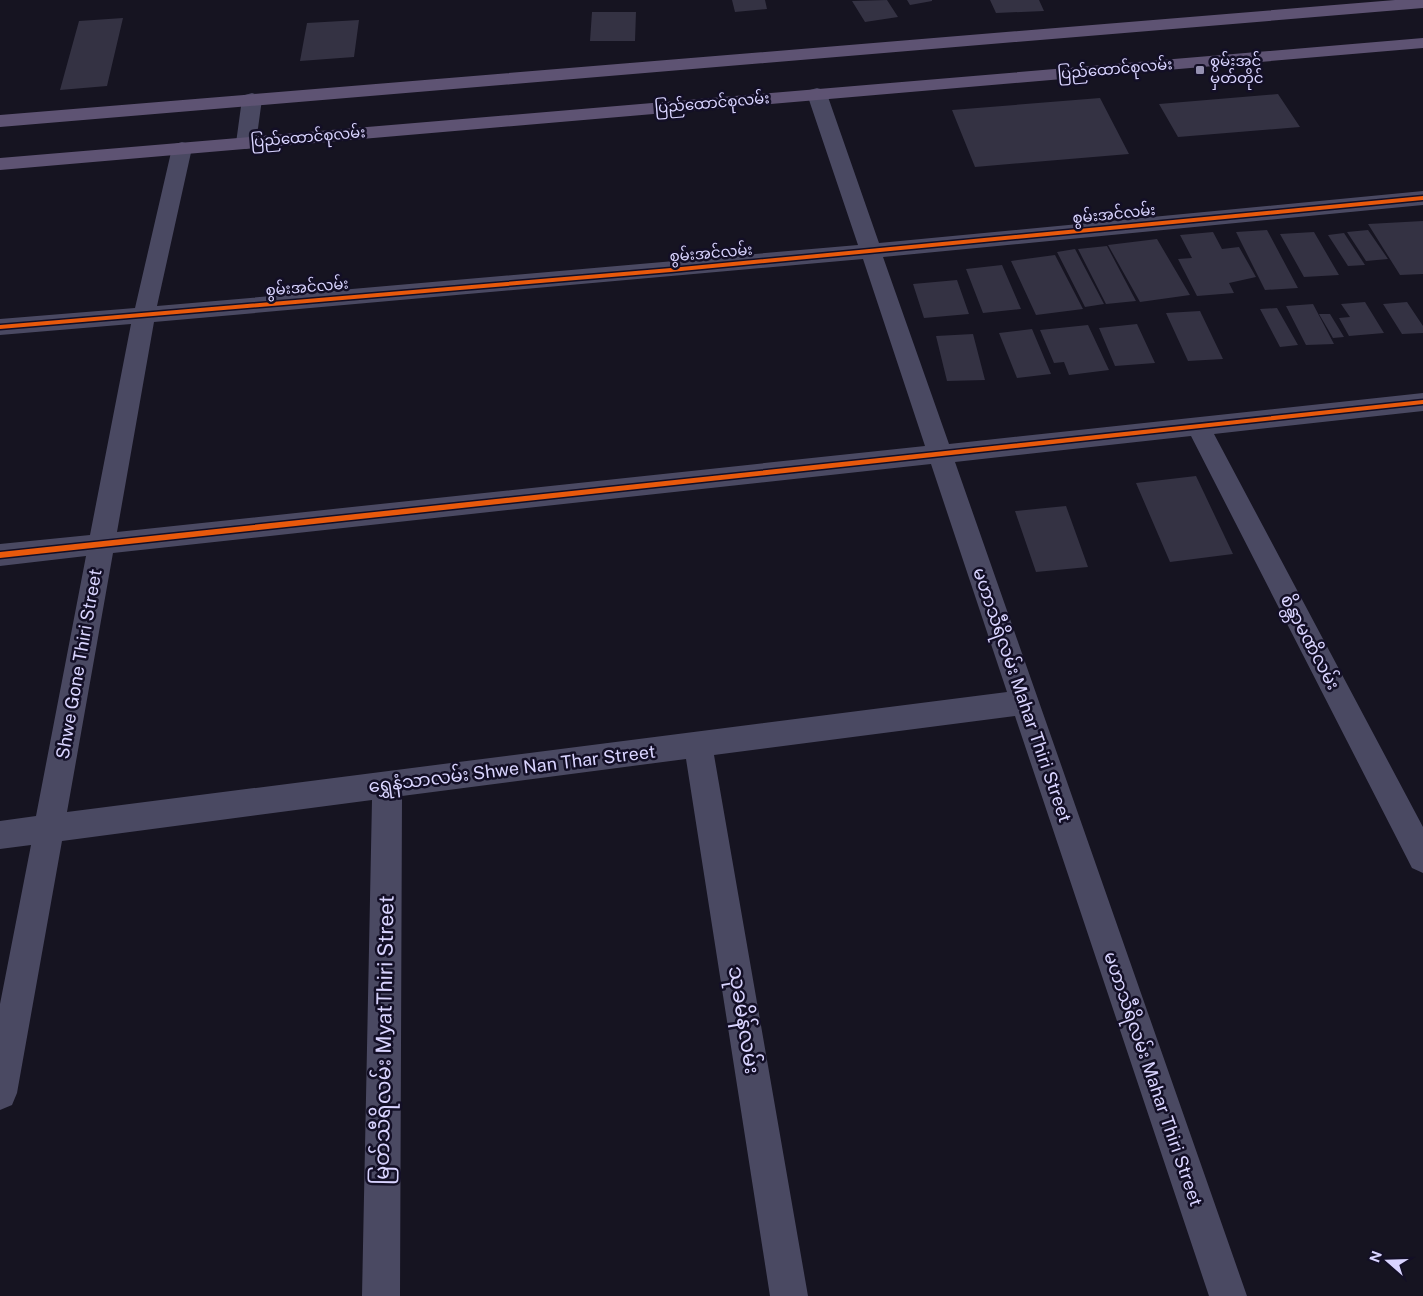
<svg xmlns="http://www.w3.org/2000/svg" width="1423" height="1296" viewBox="0 0 1423 1296" font-family="'Public Sans','Noto Sans Myanmar',sans-serif">
<rect width="100%" height="100%" fill="#161421"/>
<path fill="#343243" d="M 732,0 L 765,0 L 767,9 L 735,12 Z
M 887,0 L 898,17 L 865,22 L 852,1 Z
M 907,0 L 932,0 L 932,1 L 910,5 Z
M 990,0 L 1039,0 L 1044,11 L 996,13 Z
M 592,12 L 636,12 L 635,41 L 590,41 Z
M 123,18 L 107,86 L 60,90 L 79,21 Z
M 359,20 L 354,57 L 300,61 L 307,23 Z
M 1278,94 L 1300,127 L 1178,137 L 1159,104 Z
M 1100,98 L 1129,154 L 975,167 L 952,110 Z
M 1423,221 L 1423,274 L 1400,275 L 1368,224 Z
M 1267,230 L 1298,288 L 1265,290 L 1236,232 Z
M 1368,230 L 1388,259 L 1366,261 L 1347,232 Z
M 1213,232 L 1222,249 L 1239,247 L 1256,277 L 1229,283 L 1234,293 L 1197,296 L 1178,259 L 1192,258 L 1180,235 Z
M 1314,232 L 1339,275 L 1304,277 L 1280,234 Z
M 1344,233 L 1365,265 L 1348,266 L 1328,235 Z
M 1157,239 L 1190,295 L 1140,302 L 1108,245 Z
M 1107,246 L 1136,301 L 1106,304 L 1078,249 Z
M 1075,249 L 1104,304 L 1085,307 L 1057,252 Z
M 1055,255 L 1083,309 L 1036,315 L 1011,261 Z
M 1002,265 L 1021,309 L 983,313 L 966,269 Z
M 957,280 L 969,314 L 924,318 L 913,284 Z
M 1365,302 L 1384,333 L 1349,336 L 1339,318 L 1350,317 L 1341,304 Z
M 1407,302 L 1423,326 L 1423,333 L 1402,334 L 1383,304 Z
M 1313,304 L 1334,344 L 1306,345 L 1286,306 Z
M 1277,308 L 1298,345 L 1280,347 L 1260,309 Z
M 1200,311 L 1223,359 L 1188,361 L 1166,313 Z
M 1319,314 L 1330,314 L 1344,337 L 1333,338 Z
M 1137,324 L 1155,363 L 1115,366 L 1099,328 Z
M 1088,325 L 1109,370 L 1069,375 L 1064,362 L 1054,363 L 1040,330 Z
M 1032,329 L 1051,374 L 1017,378 L 999,333 Z
M 973,334 L 985,380 L 947,381 L 936,336 Z
M 1196,476 L 1233,554 L 1170,562 L 1136,483 Z
M 1066,506 L 1088,567 L 1036,572 L 1015,511 Z"/>
<g fill="none" stroke-linecap="round" stroke-linejoin="round">
<path fill="#4a4962" fill-rule="evenodd" d="M 817,88 L 824,90 L 827,94 L 879,243 L 1423,191 L 1423,205 L 883,257 L 949,444 L 1423,393 L 1423,411 L 1214,434 L 1423,827 L 1423,873 L 1412,868 L 1191,436 L 955,462 L 1247,1296 L 1209,1296 L 1015,716 L 714,755 L 808,1296 L 770,1296 L 686,759 L 402,796 L 400,1296 L 362,1296 L 372,800 L 62,841 L 17,1093 L 12,1105 L 0,1110 L 0,1004 L 31,845 L 0,849 L 0,821 L 36,816 L 86,556 L 0,566 L 0,544 L 90,535 L 131,324 L 0,335 L 0,319 L 135,308 L 172,148 L 175,144 L 182,142 L 189,144 L 192,148 L 157,306 L 858,245 L 807,94 L 810,90 ZM 863,259 L 925,446 L 117,532 L 154,322 ZM 931,464 L 1007,692 L 67,812 L 113,553 Z
M 252,93 L 259,95 L 262,99 L 256,143 L 253,147 L 246,149 L 239,147 L 236,143 L 242,99 L 245,95 Z"/>
<path fill="#5e5373" fill-rule="evenodd" d="M 1395,0 L 1423,0 L 1423,8 L 0,127 L 0,115 Z
M 1423,38 L 1423,48 L 0,170 L 0,158 Z"/>
<g stroke="#130f26" stroke-width="3">
<path id="cycleway" d="M 1423,196 L 1423,200 L 671,272 L 0,329 L 0,325 L 671,268 Z
M 1423,400 L 1423,404 L 0,558 L 0,552 Z"/>
</g>
<use href="#cycleway" fill="#e8590c" fill-rule="evenodd"/>
</g>
<rect fill="#9591b1" stroke="#130f26" stroke-width="2" x="1195" y="65" width="10" height="10" rx="2.5"/>
<g text-anchor="middle" stroke-width="5" stroke-linejoin="round" paint-order="stroke">
<g font-size="15" fill="#d9d4ff" stroke="#130f26" text-anchor="start">
<text x="1210" y="66">စွမ်းအင်<tspan x="1210" dy="17">မှတ်တိုင်</tspan></text>
</g>
<g font-size="15" fill="#d9d4ff" stroke="#130f26">
<text transform="translate(1115 69) rotate(-5)" y="5">ပြည်ထောင်စုလမ်း</text>
<text transform="translate(712 103) rotate(-5)" y="5">ပြည်ထောင်စုလမ်း</text>
<text transform="translate(308 137) rotate(-5)" y="5">ပြည်ထောင်စုလမ်း</text>
<text transform="translate(1114 214) rotate(-6)" y="5">စွမ်းအင်လမ်း</text>
<text transform="translate(711 253) rotate(-5)" y="5">စွမ်းအင်လမ်း</text>
<text transform="translate(307 287) rotate(-5)" y="5">စွမ်းအင်လမ်း</text>
</g>
<g font-size="18" fill="#d9d4ff" stroke="#130f26">
<text transform="translate(1310 642) rotate(62)" y="6">စိန္တာမဏိလမ်း</text>
<text transform="translate(79 664) rotate(-80)" y="6">Shwe Gone Thiri Street</text>
<text transform="translate(1022 695) rotate(71)" y="6">မဟာသီရိလမ်း Mahar Thiri Street</text>
<text transform="translate(512 769) rotate(-7)" y="6">ရွှေနံသာလမ်း Shwe Nan Thar Street</text>
<text transform="translate(1153 1079) rotate(71)" y="6">မဟာသီရိလမ်း Mahar Thiri Street</text>
</g>
<g font-size="21" fill="#d9d4ff" stroke="#130f26">
<text transform="translate(744 1020) rotate(81)" y="7">သုခမိန်လမ်း</text>
<text transform="translate(384 1040) rotate(-89)" y="7">မြတ်သီရိလမ်း MyatThiri Street</text>
</g>
</g>
<g transform="translate(1388 1261) rotate(290)" stroke="#130f26" stroke-width="4" paint-order="stroke">
<path d="M0-4L9 19L0 12L-9 19Z" fill="#d9d4ff"/>
<text y="-8" font-size="14" font-weight="bold" text-anchor="middle" fill="#d9d4ff">N</text>
</g>
</svg>
